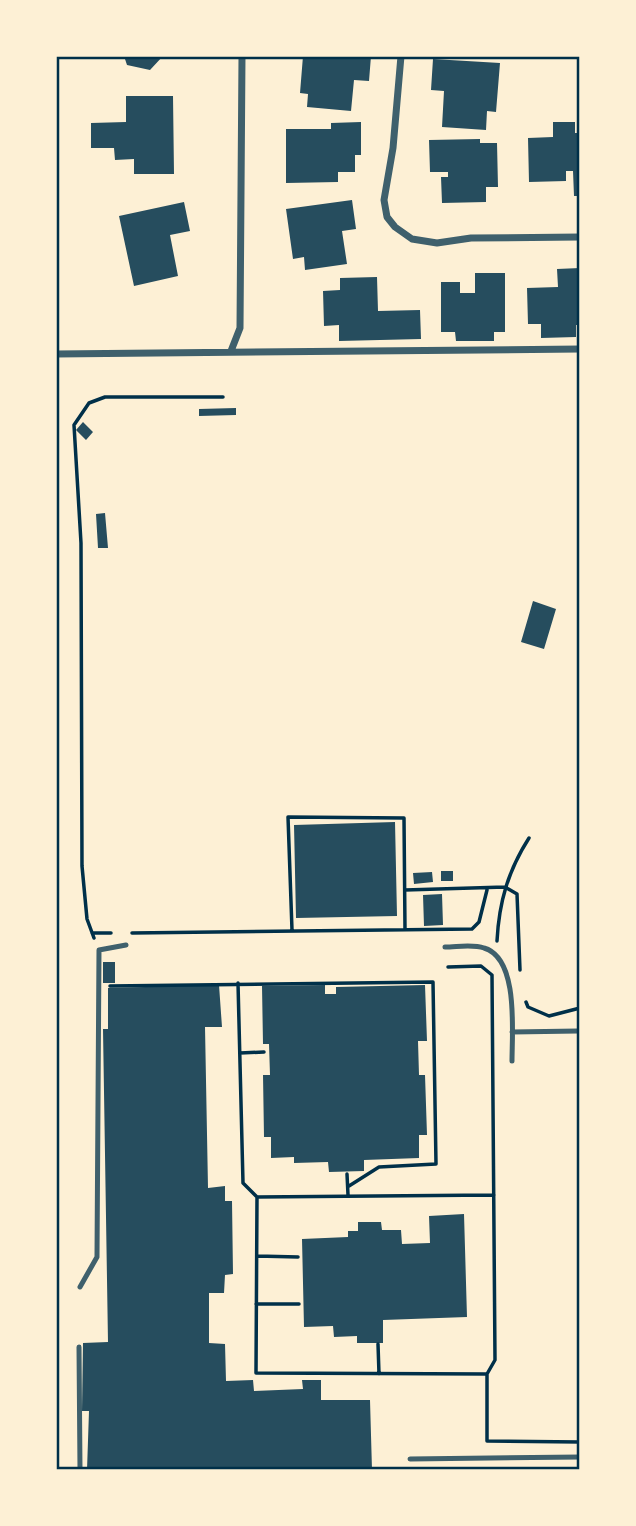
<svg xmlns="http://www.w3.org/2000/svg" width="636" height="1526" viewBox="0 0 636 1526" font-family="Manrope,sans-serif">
<rect width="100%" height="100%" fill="#fdf0d5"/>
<path fill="#264d5e" d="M 124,56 L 163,56 L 150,70 L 127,65 Z
M 303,56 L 371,56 L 369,81 L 354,80 L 351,111 L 307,107 L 308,94 L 300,93 Z
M 433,59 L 500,63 L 496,112 L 487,111 L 486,130 L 442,127 L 444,91 L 431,90 Z
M 126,96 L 173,96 L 174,174 L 134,174 L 134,159 L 115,160 L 114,148 L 91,148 L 91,123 L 126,122 Z
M 361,122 L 361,155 L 355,155 L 355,172 L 338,172 L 338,182 L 286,183 L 286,129 L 331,129 L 331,123 Z
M 553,122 L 575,122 L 575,133 L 580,133 L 580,196 L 574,196 L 573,171 L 566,171 L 566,181 L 529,182 L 528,138 L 553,137 Z
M 480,139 L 480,143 L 497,143 L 498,187 L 486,187 L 486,202 L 442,203 L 441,177 L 448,177 L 448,172 L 430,172 L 429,140 Z
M 352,200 L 356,229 L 342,231 L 347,264 L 305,270 L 304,257 L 293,259 L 286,209 Z
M 184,202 L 190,231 L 170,235 L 178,276 L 134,286 L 119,216 Z
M 580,268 L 580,325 L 576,325 L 576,337 L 541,338 L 541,324 L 528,324 L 527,288 L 558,287 L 557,269 Z
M 475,273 L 505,273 L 505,332 L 494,332 L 494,341 L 456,341 L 455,332 L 441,332 L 441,282 L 460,282 L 460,293 L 475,293 Z
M 377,277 L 378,311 L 420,310 L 421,339 L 339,341 L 339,325 L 324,326 L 323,291 L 340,290 L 340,278 Z
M 236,408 L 236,415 L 199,416 L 199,409 Z
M 83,422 L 93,432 L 86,440 L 76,430 Z
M 105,513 L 108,548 L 98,548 L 96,514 Z
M 533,601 L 556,609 L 544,649 L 521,642 Z
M 395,822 L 397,916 L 296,918 L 294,825 Z
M 441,871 L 453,871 L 453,881 L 441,881 Z
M 432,872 L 433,882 L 414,884 L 413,873 Z
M 442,894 L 443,925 L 424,926 L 423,895 Z
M 103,962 L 115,962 L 115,983 L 103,983 Z
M 219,985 L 222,1027 L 205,1027 L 208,1188 L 225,1186 L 225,1201 L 232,1201 L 233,1274 L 225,1275 L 224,1293 L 209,1293 L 209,1343 L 225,1344 L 226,1381 L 253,1380 L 254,1391 L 303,1389 L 302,1380 L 321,1380 L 321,1400 L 370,1400 L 372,1470 L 87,1470 L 89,1411 L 82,1411 L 83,1343 L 108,1342 L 103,1029 L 108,1029 L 108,988 Z
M 325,985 L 325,994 L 336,994 L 336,987 L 425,985 L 427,1041 L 418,1041 L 419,1075 L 425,1075 L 427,1135 L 419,1135 L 419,1158 L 364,1160 L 364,1171 L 329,1172 L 328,1162 L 294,1163 L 294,1157 L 271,1158 L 271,1137 L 264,1137 L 263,1075 L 270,1075 L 269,1044 L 263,1044 L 262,986 Z
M 464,1214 L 467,1317 L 383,1320 L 383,1343 L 357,1343 L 357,1336 L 334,1337 L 333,1326 L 304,1327 L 302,1239 L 348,1237 L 348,1231 L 358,1231 L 358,1222 L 381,1222 L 382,1230 L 401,1230 L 402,1244 L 430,1243 L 429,1216 Z"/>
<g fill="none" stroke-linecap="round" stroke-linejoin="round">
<path stroke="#003049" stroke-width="3.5" d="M 405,890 L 505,887 L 517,894 L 520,970
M 292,930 L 288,817 L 404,818 L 405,930
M 92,933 L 111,933
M 132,933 L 472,929 L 479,922 L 487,890
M 94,938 L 87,919 L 82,866 L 81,543 L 74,425 L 89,403 L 105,397 L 223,397
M 497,941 C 499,902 508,871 529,838
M 448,967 L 481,966 L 492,975 L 495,1360 L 487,1374 L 256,1373 L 257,1197 L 494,1195
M 238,983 L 243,1183 L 256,1196
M 110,986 L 433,982 L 436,1164 L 379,1167 L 349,1186
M 526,1002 L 528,1007 L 549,1016 L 580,1008
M 240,1053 L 264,1052
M 347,1174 L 348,1195
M 257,1256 L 298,1257
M 256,1304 L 299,1304
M 378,1344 L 379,1374
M 487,1374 L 487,1441 L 580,1442"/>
<path stroke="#3f606c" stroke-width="5" d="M 445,947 C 457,947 473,944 484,948 C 519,958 512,1032 512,1061
M 512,1032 L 578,1031
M 80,1287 L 97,1257 L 99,950 L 126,945
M 79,1347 L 80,1470
M 410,1459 L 580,1457"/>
<path stroke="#3f606c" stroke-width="7" d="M 401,56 L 393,148 L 384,200 L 387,217 L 395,227 L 412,239 L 437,243 L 471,238 L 580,237
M 231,351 L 240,328 L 242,56
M 56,354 L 580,349"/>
</g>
<rect width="636" height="1526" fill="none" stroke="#fdf0d5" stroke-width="116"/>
<rect x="58" y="58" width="520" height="1410" fill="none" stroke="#003049" stroke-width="2.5"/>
</svg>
